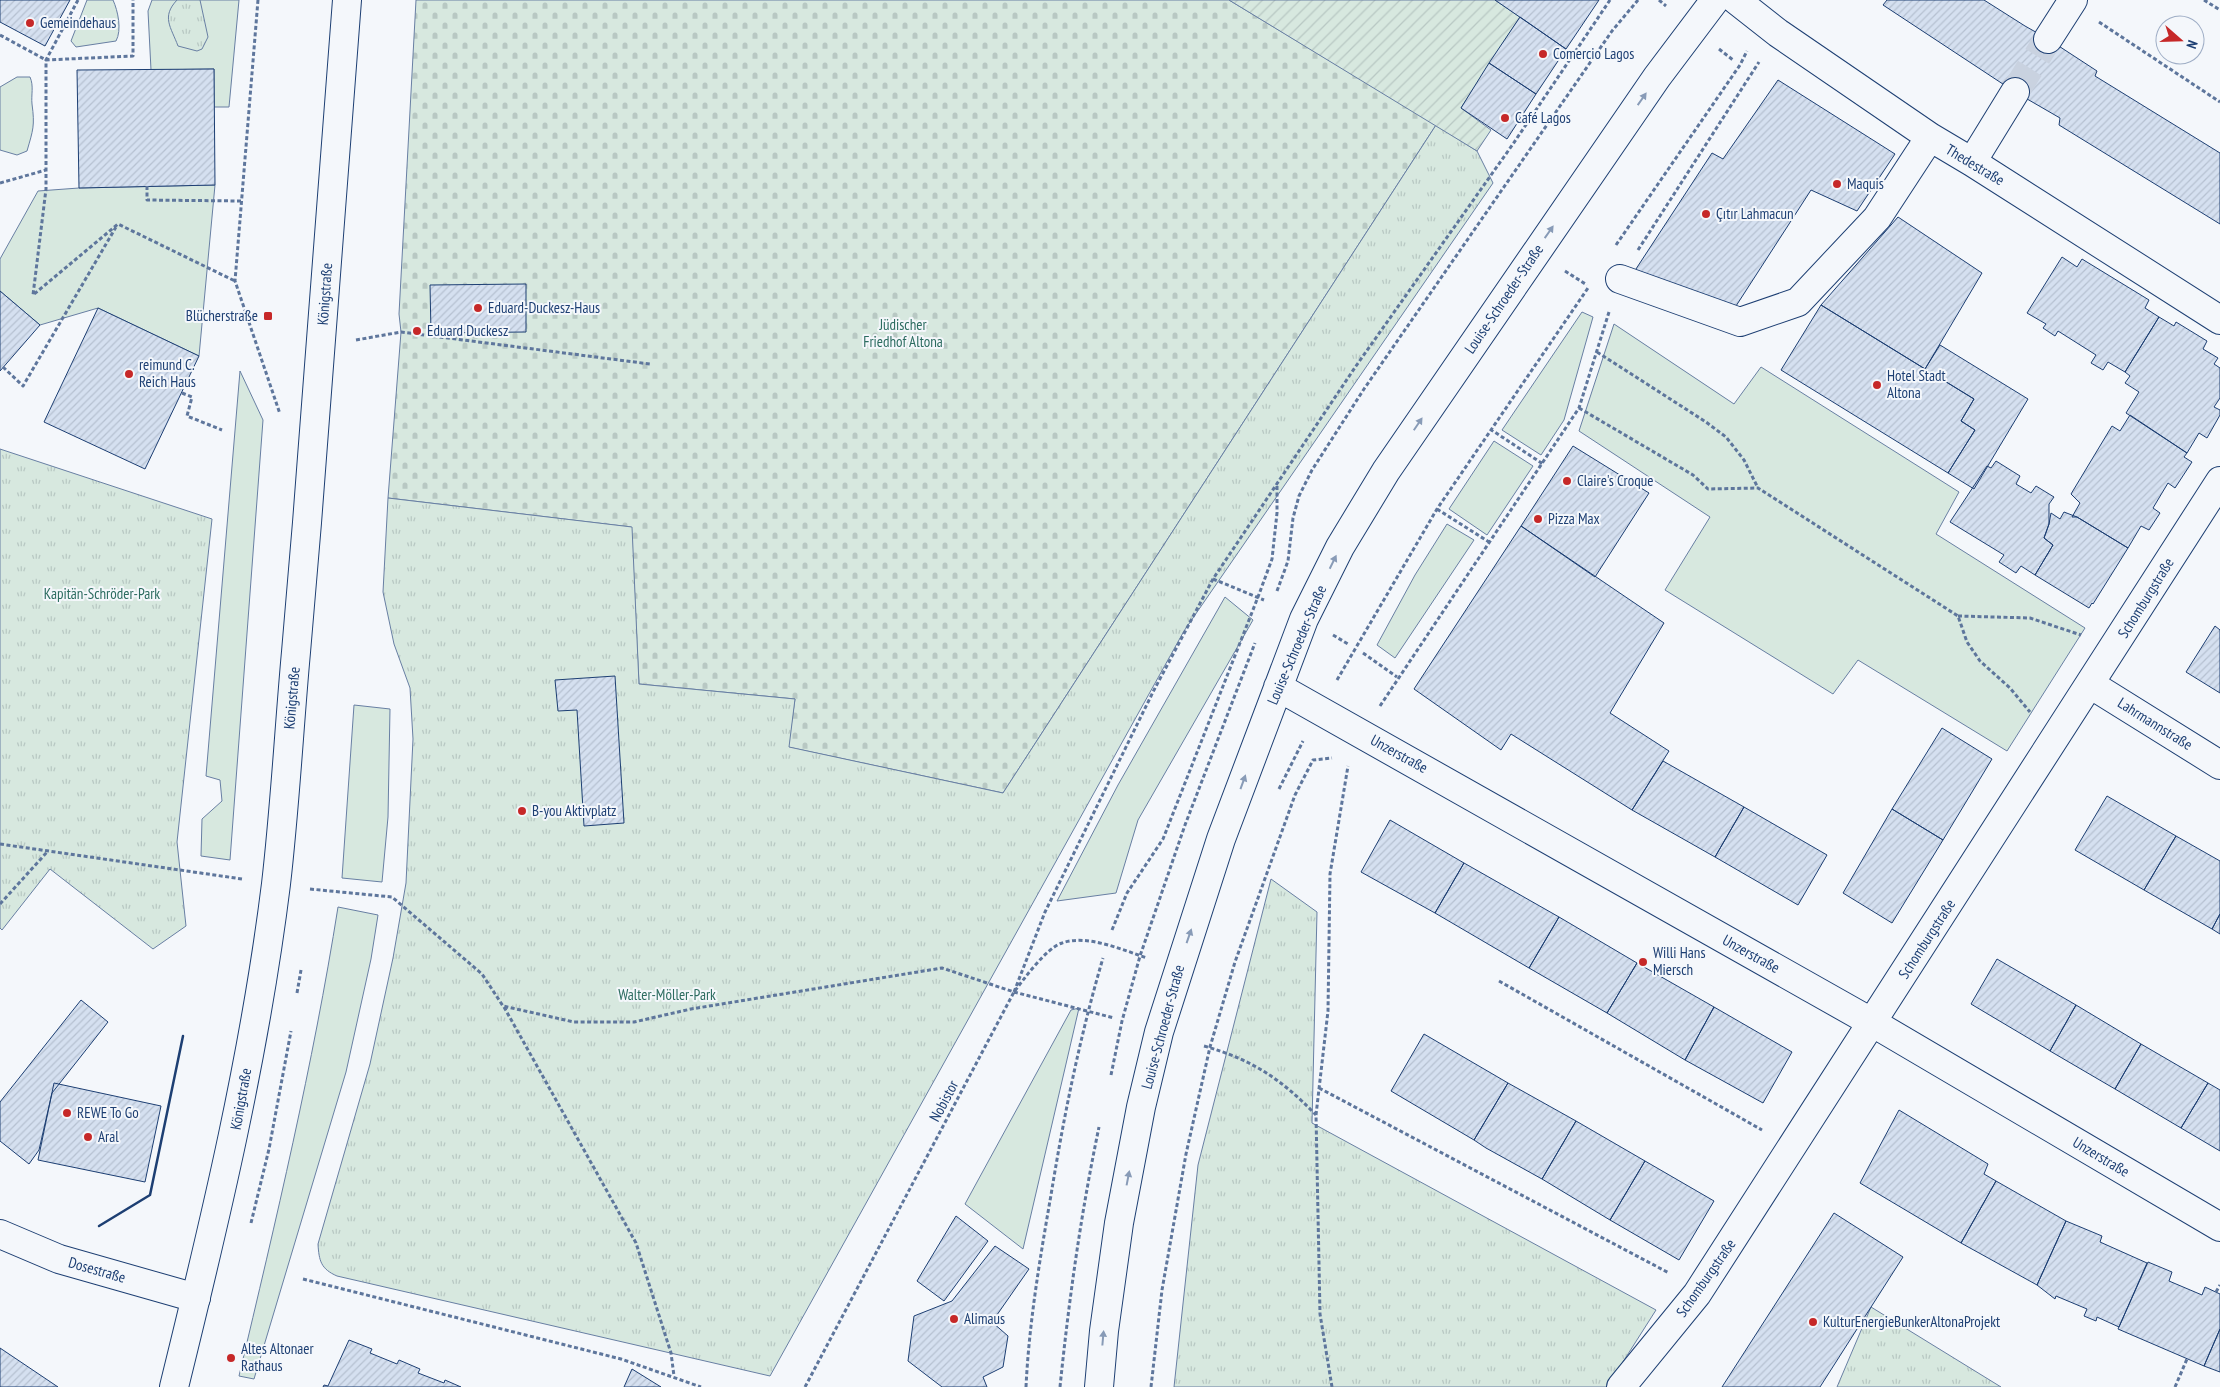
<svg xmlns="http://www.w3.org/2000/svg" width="2220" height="1387" viewBox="0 0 2220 1387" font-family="'PT Sans Narrow',sans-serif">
<defs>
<pattern id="cemetery-stones" width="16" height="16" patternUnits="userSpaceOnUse" patternTransform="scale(1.25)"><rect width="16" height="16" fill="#d7e8df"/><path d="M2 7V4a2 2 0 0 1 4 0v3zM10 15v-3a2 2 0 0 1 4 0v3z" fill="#b8c8c3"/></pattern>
<pattern id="park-tufts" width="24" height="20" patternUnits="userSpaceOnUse" patternTransform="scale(1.25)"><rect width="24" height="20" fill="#d7e8df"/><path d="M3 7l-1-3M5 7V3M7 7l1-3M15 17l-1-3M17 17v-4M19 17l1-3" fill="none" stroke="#b8c8c3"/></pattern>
<pattern id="garden-furrows" width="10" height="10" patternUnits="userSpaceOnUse" patternTransform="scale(1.25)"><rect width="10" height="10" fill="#d7e8df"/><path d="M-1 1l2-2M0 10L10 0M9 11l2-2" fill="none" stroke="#b8c8c3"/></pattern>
<pattern id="building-hatch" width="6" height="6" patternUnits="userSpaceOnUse" patternTransform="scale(1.25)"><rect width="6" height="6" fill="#d5e0f0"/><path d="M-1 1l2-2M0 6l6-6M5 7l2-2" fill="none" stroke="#b6c1d1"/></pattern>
</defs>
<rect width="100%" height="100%" fill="#f4f7fb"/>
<path fill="#d7e8df" stroke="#687fa3" d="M 87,0 L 113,0 C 118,11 122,30 116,41 L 76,47 L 71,41 Z
M 152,0 L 239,0 L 229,107 L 214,107 L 214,69 L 151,70 L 148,11 Z
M 17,77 L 30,77 C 34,86 31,95 32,104 C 35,126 33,130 27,151 L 17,155 L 0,150 L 0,87 Z
M 215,185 L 199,356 L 98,308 L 40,325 L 0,291 L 0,259 L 38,191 L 79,188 Z
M 1582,312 L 1593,317 L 1564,420 L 1541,455 L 1502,430 Z
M 1614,324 L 1734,404 L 1761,367 L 1959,492 L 1936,534 L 2085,628 L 2007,751 L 1858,660 L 1833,694 L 1665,590 L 1710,517 L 1579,431 Z
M 240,371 L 263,420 L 230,860 L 201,856 L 202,819 L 222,801 L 220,780 L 206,776 Z
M 1494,441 L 1533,466 L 1487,535 L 1449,509 Z
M 1447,524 L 1474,540 L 1395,658 L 1377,645 L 1415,575 Z
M 1225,597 L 1253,620 L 1138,820 L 1116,893 L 1057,901 L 1118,785 Z
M 354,705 L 390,709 L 388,817 L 382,882 L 342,878 Z
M 338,907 L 378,915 L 371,959 L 346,1072 L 254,1379 L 239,1376 C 276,1220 313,1065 338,907 Z
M 1079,1008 L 1023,1249 L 965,1204 L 1071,1010 Z"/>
<path fill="url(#cemetery-stones)" stroke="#687fa3" d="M 416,0 L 1229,0 L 1436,125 L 1003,793 L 788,747 L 795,699 L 639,684 L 631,527 L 388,498 L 401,332 L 399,314 Z"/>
<path fill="url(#park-tufts)" stroke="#687fa3" d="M 177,0 L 200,0 L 208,37 L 202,49 L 197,51 L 178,46 C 171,27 161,17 177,0 Z
M 1436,125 L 1477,151 L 1493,183 L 1184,631 L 770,1376 L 337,1276 C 321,1269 319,1261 318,1244 L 370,1064 L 393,958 L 406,883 L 413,739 L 410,688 L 394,644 L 383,592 L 388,498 L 632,527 L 639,684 L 795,699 L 789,747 L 1003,793 Z
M 0,449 L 212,519 L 177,842 L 186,926 L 153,949 L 50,869 L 2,930 L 0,928 Z
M 1271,879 L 1317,912 L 1312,1123 L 1656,1310 L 1607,1387 L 1174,1387 L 1198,1165 Z
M 1871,1307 L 2001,1387 L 1837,1387 Z"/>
<path fill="url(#garden-furrows)" stroke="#687fa3" d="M 1229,0 L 1495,0 L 1520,17 L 1461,108 L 1491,130 L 1477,151 Z"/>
<path fill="url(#building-hatch)" stroke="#1d3f73" d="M 0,0 L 70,0 L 45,46 L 0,22 Z
M 1495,0 L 1599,0 L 1566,49 Z
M 1887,0 L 1984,0 L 2025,26 L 2048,39 L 2097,71 L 2095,76 L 2220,153 L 2220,224 L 2059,125 L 2060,118 L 2015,92 L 1883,5 Z
M 1520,17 L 1566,49 L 1536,94 L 1489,63 Z
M 1489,63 L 1536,94 L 1507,139 L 1461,108 Z
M 214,69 L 215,185 L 79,188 L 77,70 Z
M 1778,80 L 1895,154 L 1857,211 L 1811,190 L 1736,306 L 1634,272 L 1712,153 L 1723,159 Z
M 1898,217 L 1982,273 L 1925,369 L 1821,305 Z
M 2062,257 L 2077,267 L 2082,259 L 2149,300 L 2145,308 L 2159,317 L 2125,372 L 2108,362 L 2103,370 L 2091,363 L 2096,355 L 2058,331 L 2055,336 L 2043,328 L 2046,324 L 2027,313 Z
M 526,284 L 526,332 L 431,333 L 430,285 Z
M 0,291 L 40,325 L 0,371 Z
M 1821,305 L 1974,399 L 1961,421 L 1975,430 L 1948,473 L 1781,370 Z
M 98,308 L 199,356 L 145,469 L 44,422 Z
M 2159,317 L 2174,326 L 2176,322 L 2207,341 L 2203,349 L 2218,358 L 2214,364 L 2220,368 L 2220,398 L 2214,407 L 2220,410 L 2220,415 L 2207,438 L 2199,433 L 2187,453 L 2126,413 L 2139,392 L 2125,383 L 2130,376 L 2125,372 Z
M 1940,345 L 2028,399 L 1974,489 L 1948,473 L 1975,430 L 1961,421 L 1974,399 L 1925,369 Z
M 2130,415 L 2187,453 L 2184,457 L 2192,462 L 2175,488 L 2168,483 L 2153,508 L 2160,513 L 2149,530 L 2141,526 L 2128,548 L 2077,517 L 2072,517 L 2080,503 L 2071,494 L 2112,426 L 2120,431 Z
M 1573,446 L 1649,493 L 1595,577 L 1521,526 Z
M 1996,461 L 2020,476 L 2016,484 L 2031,493 L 2036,486 L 2054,497 L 2049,504 L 2049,524 L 2044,538 L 2053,545 L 2035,575 L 2021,566 L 2016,573 L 1999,562 L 2004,555 L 1950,522 L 1987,466 L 1991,468 Z
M 2064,512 L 2077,517 L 2128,548 L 2093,604 L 2092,603 L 2089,608 L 2035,575 L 2053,545 L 2044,538 L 2049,524 L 2051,513 L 2060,519 Z
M 1521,526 L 1664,623 L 1610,713 L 1669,751 L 1632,810 L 1511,734 L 1501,750 L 1414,689 Z
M 2215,626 L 2220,630 L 2220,693 L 2186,672 Z
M 615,676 L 624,823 L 584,826 L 577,710 L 558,711 L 555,680 Z
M 1942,728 L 1992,759 L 1943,840 L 1892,809 Z
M 1663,761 L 1744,807 L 1715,857 L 1632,810 Z
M 2107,796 L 2176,836 L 2144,890 L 2075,850 Z
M 1744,807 L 1827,855 L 1798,905 L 1715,857 Z
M 1892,809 L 1943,840 L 1892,923 L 1843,893 Z
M 1390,820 L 1464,863 L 1435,913 L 1361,872 Z
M 2176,836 L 2220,861 L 2220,914 L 2212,929 L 2144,890 Z
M 1464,863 L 1559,917 L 1529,968 L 1435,913 Z
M 2220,914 L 2220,934 L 2212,929 Z
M 1559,917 L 1637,963 L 1607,1013 L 1529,968 Z
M 1997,959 L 2076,1005 L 2050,1051 L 1971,1004 Z
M 1637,963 L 1714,1007 L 1685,1060 L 1607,1013 Z
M 81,1000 L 108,1022 L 52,1093 L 39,1150 L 29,1164 L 0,1141 L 0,1102 Z
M 2076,1005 L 2141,1044 L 2115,1089 L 2050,1051 Z
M 1714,1007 L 1792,1052 L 1763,1103 L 1685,1060 Z
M 1424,1034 L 1508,1083 L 1474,1140 L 1391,1091 Z
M 2141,1044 L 2208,1083 L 2181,1128 L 2115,1089 Z
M 54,1083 L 161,1106 L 145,1182 L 38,1160 Z
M 1508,1083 L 1576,1121 L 1542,1179 L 1486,1148 L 1474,1140 Z
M 2208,1083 L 2220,1090 L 2220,1151 L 2181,1128 Z
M 1899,1110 L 1988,1164 L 1984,1174 L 1996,1181 L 1961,1243 L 1860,1183 Z
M 1576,1121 L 1645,1161 L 1610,1220 L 1542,1179 Z
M 1645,1161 L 1714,1201 L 1679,1260 L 1610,1220 Z
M 1996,1181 L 2066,1221 L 2037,1285 L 1961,1243 Z
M 1834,1213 L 1903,1257 L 1820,1387 L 1722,1387 Z
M 956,1216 L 988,1241 L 944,1301 L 917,1281 Z
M 2066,1221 L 2102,1236 L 2100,1242 L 2147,1263 L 2119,1327 L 2097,1317 L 2096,1321 L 2084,1316 L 2087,1309 L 2056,1296 L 2055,1299 L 2037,1285 Z
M 995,1246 L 1029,1269 L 992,1322 L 1008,1336 L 1003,1367 L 983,1377 L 987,1387 L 942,1387 L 908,1361 L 914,1316 L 952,1301 Z
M 2148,1262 L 2172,1272 L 2169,1281 L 2202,1295 L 2205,1287 L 2220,1294 L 2220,1329 L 2204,1366 L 2118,1329 Z
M 2220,1329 L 2220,1372 L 2204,1366 Z
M 349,1340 L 372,1349 L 370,1353 L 397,1364 L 399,1360 L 420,1369 L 418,1373 L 444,1383 L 445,1380 L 461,1387 L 323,1387 L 324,1385 L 328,1386 Z
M 0,1348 L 58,1387 L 0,1387 Z
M 632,1369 L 661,1387 L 624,1387 Z"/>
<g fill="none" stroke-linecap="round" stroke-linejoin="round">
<path stroke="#c9d2e0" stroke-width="28" stroke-dasharray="28 14" stroke-linecap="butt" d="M 2015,92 L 2048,39"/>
<g stroke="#1d3f73" stroke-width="30">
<path id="minor" d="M 1736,0 L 1778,33 L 1930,137 L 1972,162 L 2220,320
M 2048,39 L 2073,0
M 1972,162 L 2015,92
M 1620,279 L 1740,322 L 1798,302 L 1877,218 L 1930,137
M 2090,684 L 2220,765
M 1278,687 L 1873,1023 L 2220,1227
M 0,1234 L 59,1259 L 196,1298
M 1099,1387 L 1104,1331 L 1119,1223 L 1141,1107 L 1159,1032 L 1221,839 L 1304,619 L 1340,547 L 1386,471 L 1657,77 L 1715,0
M 1621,1387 L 1697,1294 L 2220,481"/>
</g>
<g stroke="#1d3f73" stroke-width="30">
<path id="major" d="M 174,1387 C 215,1221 255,1054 276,884 C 285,807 289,729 296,652 C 315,435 331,218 347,0"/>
</g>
<path stroke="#5e769c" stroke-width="3" stroke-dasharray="4 2.5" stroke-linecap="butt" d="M 78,0 L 46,60 L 46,189 L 33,295 L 118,224 L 235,281
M 258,0 L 235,281 L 280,414
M 1659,0 L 1666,6
M 2204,0 L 2220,10
M 2099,22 L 2220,102
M 0,35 L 46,60 L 133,56 L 133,0
M 1719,49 L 1733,60
M 0,183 L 46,170
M 147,186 L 147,200 L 241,201
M 1616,245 L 1740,65 L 1747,51
M 1638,250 L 1759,62
M 1565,271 L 1587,285
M 356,340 L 401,332 L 650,364
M 1597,352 L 1706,422 L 1726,437 L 1744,460 L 1758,488
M 3,367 L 23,386 L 116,227
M 182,393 L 192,397 L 187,416 L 222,430
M 1579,408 L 1693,475 L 1708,489 L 1758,488 L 1958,616 L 1967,642 L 1980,661 L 2010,688 L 2030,712
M 1490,429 L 1543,464
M 1437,509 L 1489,542
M 1213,579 L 1264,600
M 1277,591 L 1288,561 L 1293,518 L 1299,496 L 1312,470 L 1364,389 L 1612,31 L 1638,0
M 1958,616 L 2030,618 L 2081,635
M 1333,635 L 1348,644
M 1363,653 L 1397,677
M 1337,680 L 1437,509 L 1588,288
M 1380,706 L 1579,408 L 1609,312
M 1279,789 L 1303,741
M 0,844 L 242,879
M 310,889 L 392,897 L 482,974 L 503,1006 L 574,1022 L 634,1022 L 691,1009 L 942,968 L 1014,992 L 1114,1018
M 0,904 L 48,851
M 1112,930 L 1127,893 L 1163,839 L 1258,597 L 1272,559 L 1277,513 L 1277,486
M 1499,981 L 1762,1130
M 1014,992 L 1045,912 L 1154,690 L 1213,579 L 1356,366 L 1513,144 L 1610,0
M 297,993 L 301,970
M 504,1007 L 636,1243 L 671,1353 L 674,1376
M 1204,1046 C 1253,1060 1281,1079 1316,1115
M 1111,1075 L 1122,1021 L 1140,956 L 1185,825 L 1255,643
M 1319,1088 L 1669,1273
M 251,1223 L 269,1149 L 291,1031
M 303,1279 L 621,1359 L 701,1387
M 2216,1292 L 2220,1285
M 805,1387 L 1014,992 C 1024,979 1046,948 1062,943 C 1087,934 1123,950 1147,958
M 1026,1387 C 1029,1323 1040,1258 1051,1195 C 1064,1115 1080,1036 1103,958
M 1060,1387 C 1069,1299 1081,1213 1099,1127
M 1151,1387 L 1162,1290 L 1186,1154 L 1210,1047 L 1235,962 L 1295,795 L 1313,760 L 1332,758
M 1332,1387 L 1320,1314 L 1316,1115 L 1328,1011 L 1330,874 L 1348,766
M 2175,1387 L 2187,1359"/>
<use href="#minor" stroke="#f4f7fb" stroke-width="28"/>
<use href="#major" stroke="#f4f7fb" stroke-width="28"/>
<path stroke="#1d3f73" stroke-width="2.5" d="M 99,1226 L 150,1195 L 183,1036"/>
</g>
<defs><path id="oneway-solid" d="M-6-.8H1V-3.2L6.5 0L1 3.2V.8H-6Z" transform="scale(1.25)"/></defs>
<g fill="#889bb7">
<use href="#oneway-solid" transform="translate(1642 99) rotate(-55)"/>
<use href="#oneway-solid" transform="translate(1549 232) rotate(-55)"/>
<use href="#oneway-solid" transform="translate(1418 424) rotate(-56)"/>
<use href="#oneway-solid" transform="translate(1333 562) rotate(-64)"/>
<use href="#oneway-solid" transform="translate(1243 782) rotate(-70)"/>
<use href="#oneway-solid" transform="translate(1189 936) rotate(-71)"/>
<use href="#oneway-solid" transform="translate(1128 1178) rotate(-79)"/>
<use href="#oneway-solid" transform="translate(1103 1338) rotate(-85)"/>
</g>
<g fill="#c62828" stroke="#f4f7fb" stroke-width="2">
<circle cx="30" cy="23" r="5"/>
<circle cx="1543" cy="54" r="5"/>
<circle cx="1505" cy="118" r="5"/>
<circle cx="1837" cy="184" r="5"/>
<circle cx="1706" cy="214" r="5"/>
<circle cx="478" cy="308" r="5"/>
<rect x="263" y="311" width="10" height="10" rx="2.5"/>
<circle cx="417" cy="331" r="5"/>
<circle cx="129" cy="374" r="5"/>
<circle cx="1877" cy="385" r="5"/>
<circle cx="1567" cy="481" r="5"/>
<circle cx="1538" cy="519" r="5"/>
<circle cx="522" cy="811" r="5"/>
<circle cx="1643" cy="962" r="5"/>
<circle cx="67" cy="1113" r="5"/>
<circle cx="88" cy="1137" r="5"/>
<circle cx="954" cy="1319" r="5"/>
<circle cx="1813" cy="1322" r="5"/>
<circle cx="231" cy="1358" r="5"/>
</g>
<g text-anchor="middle" stroke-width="4" stroke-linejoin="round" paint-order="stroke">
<g font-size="15" fill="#1d3f73" stroke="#f4f7fb" text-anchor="start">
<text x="40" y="28">Gemeindehaus</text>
<text x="1553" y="59">Comercio Lagos</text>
<text x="1515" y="123">Café Lagos</text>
<text x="1847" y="189">Maquis</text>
<text x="1716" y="219">Çıtır Lahmacun</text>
<text x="488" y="313">Eduard-Duckesz-Haus</text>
<text x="258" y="321" text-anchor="end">Blücherstraße</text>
<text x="427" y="336">Eduard Duckesz</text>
<text x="139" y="370">reimund C.<tspan x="139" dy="17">Reich Haus</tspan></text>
<text x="1887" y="381">Hotel Stadt<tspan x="1887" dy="17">Altona</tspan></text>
<text x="1577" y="486">Claire's Croque</text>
<text x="1548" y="524">Pizza Max</text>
<text x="532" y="816">B-you Aktivplatz</text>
<text x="1653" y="958">Willi Hans<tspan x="1653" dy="17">Miersch</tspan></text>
<text x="77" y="1118">REWE To Go</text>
<text x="98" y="1142">Aral</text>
<text x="964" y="1324">Alimaus</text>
<text x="1823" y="1327">KulturEnergieBunkerAltonaProjekt</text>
<text x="241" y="1354">Altes Altonaer<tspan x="241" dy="17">Rathaus</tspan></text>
</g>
<g font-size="15" fill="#1d3f73" stroke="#f4f7fb">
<text transform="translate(1975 165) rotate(31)" y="5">Thedestraße</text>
<text transform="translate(325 294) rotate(-86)" y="5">Königstraße</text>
<text transform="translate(1504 299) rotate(-56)" y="5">Louise-Schroeder-Straße</text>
<text transform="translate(2146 598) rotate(-58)" y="5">Schomburgstraße</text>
<text transform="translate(1297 645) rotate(-67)" y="5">Louise-Schroeder-Straße</text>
<text transform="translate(292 698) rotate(-85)" y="5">Königstraße</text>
<text transform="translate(2155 724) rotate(32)" y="5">Lahrmannstraße</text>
<text transform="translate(1399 754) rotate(29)" y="5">Unzerstraße</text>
<text transform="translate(1927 939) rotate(-57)" y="5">Schomburgstraße</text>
<text transform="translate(1751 954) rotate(29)" y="5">Unzerstraße</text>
<text transform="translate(1163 1027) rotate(-75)" y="5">Louise-Schroeder-Straße</text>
<text transform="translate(241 1099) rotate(-80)" y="5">Königstraße</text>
<text transform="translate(944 1101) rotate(-62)" y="5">Nobistor</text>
<text transform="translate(2101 1157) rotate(31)" y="5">Unzerstraße</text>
<text transform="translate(97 1270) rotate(16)" y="5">Dosestraße</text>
<text transform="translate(1706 1278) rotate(-55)" y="5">Schomburgstraße</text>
</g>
<g font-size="15" fill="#2c6c60" stroke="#f4f7fb">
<text x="903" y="330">Jüdischer<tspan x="903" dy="17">Friedhof Altona</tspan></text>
<text x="102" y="599">Kapitän-Schröder-Park</text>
<text x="667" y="1000">Walter-Möller-Park</text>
</g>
</g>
<g transform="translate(2180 40) rotate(110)"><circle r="24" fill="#f4f7fb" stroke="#9eadc5"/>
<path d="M0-4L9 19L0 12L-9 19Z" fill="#c62828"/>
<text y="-8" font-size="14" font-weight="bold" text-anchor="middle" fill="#1d3f73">N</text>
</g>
</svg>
